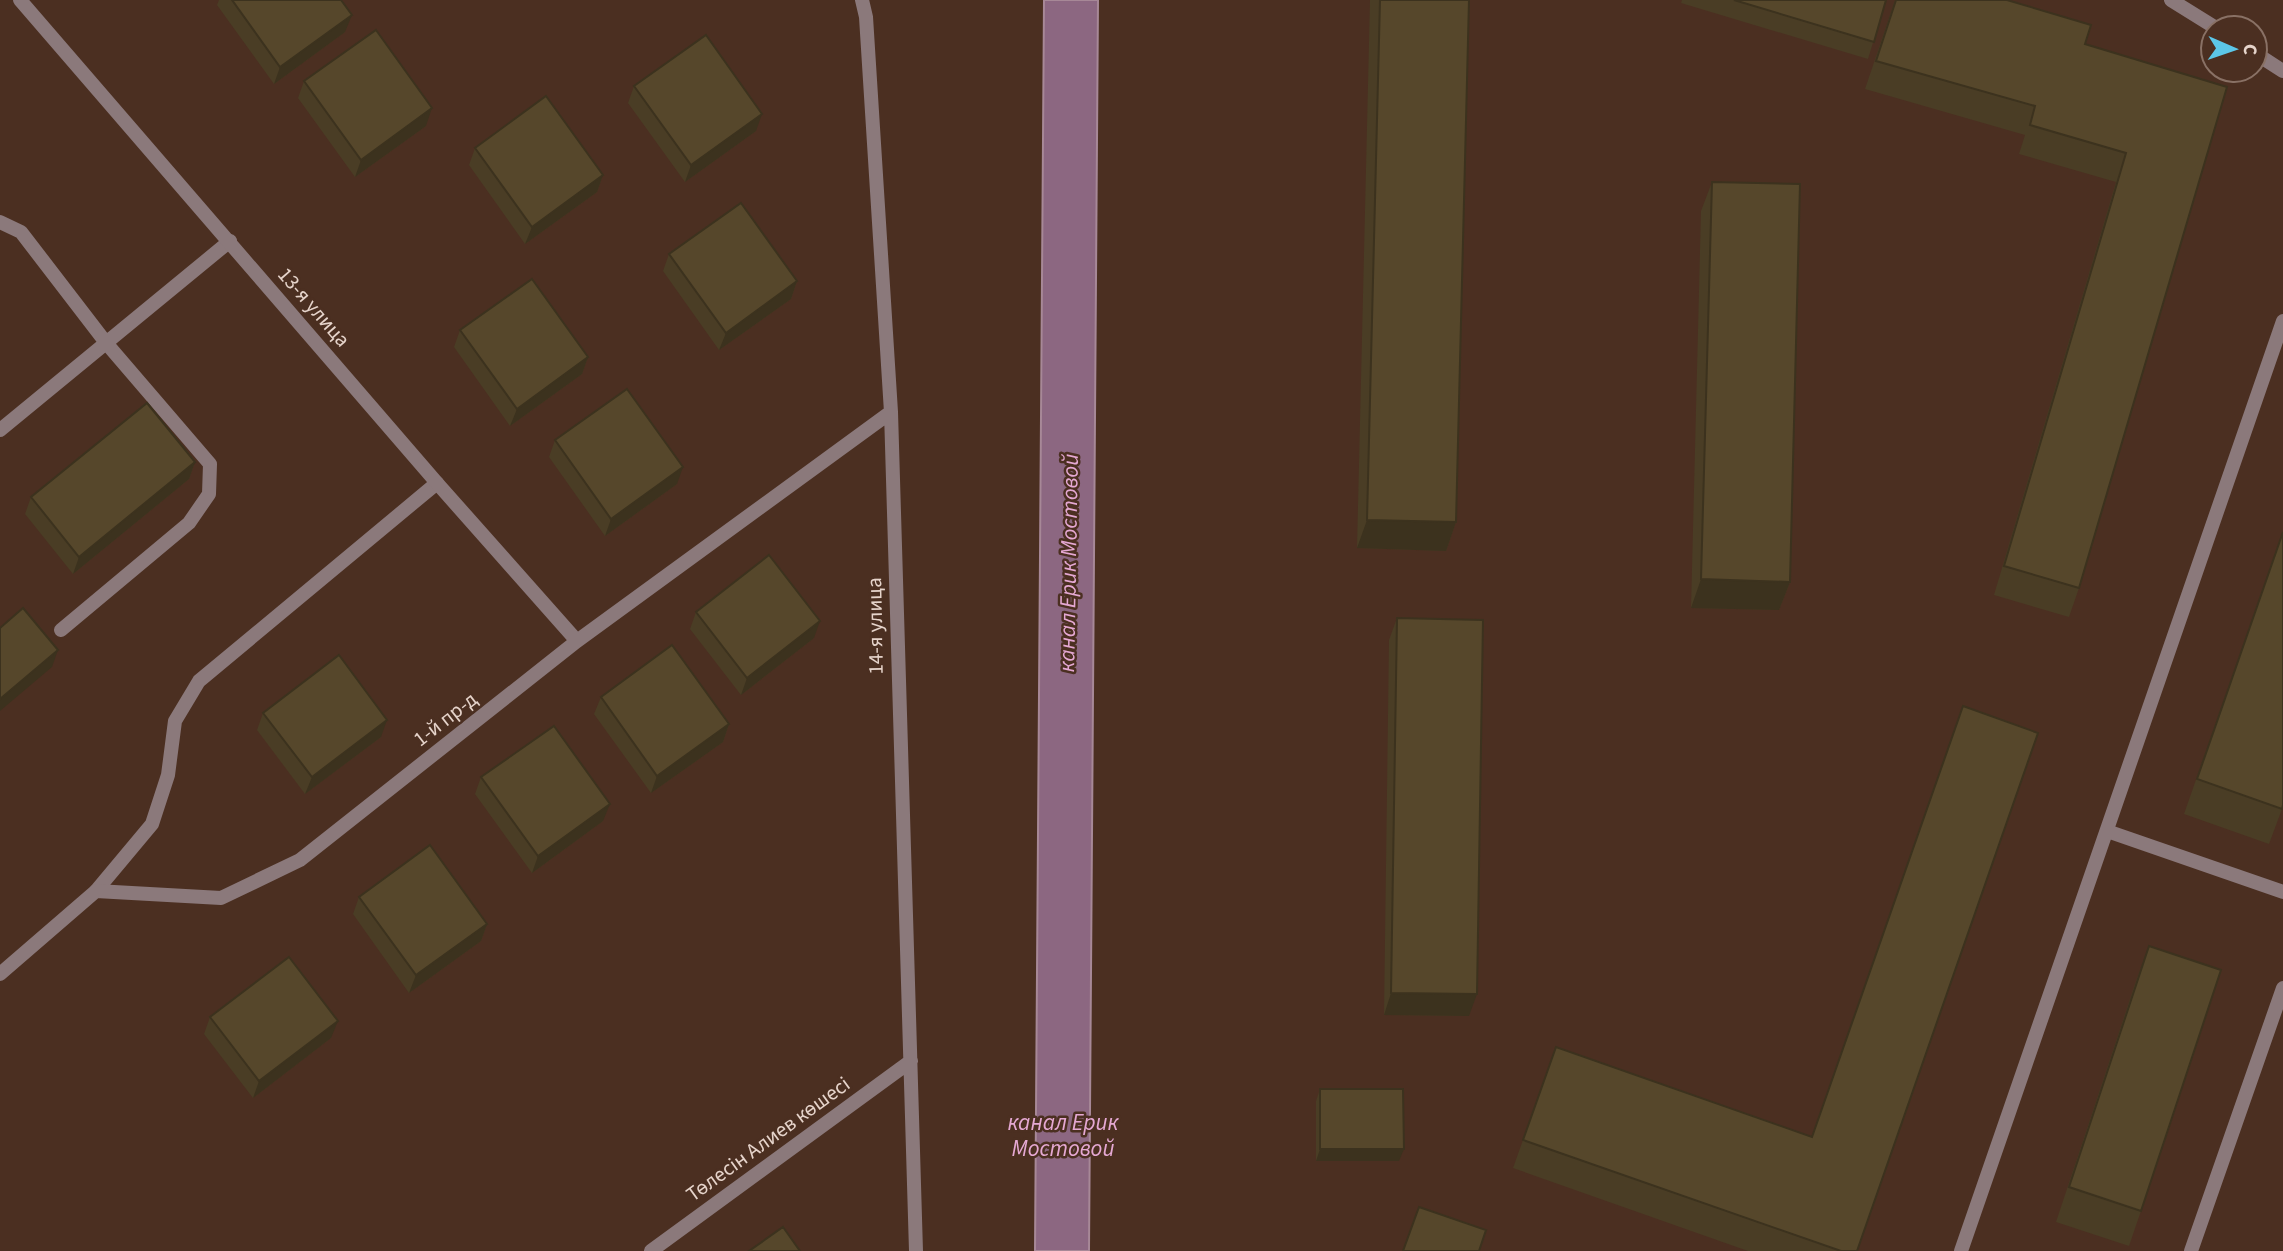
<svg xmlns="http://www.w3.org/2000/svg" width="2283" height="1251" viewBox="0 0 2283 1251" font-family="'Source Sans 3',sans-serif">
<rect width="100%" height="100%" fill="#4b2f21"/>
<path fill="#8c6781" stroke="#a78897" stroke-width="2" d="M 1044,0 L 1098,0 L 1089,1251 L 1035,1251 Z"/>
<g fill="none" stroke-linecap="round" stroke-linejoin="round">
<path stroke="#8b797b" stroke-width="14" d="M 2171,0 L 2216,28
M 2255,53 L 2283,71
M 0,222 L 21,232 L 107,344 L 210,464 L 209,494 L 189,523 L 61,630
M 0,430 L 230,241
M 2107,831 L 2283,892
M 96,891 L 152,824 L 168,775 L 175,721 L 199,681 L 437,483
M 1961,1251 L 2283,321
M 2191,1251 L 2283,988"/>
<path stroke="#8b797b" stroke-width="14" d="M 20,0 L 437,483 L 577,641
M 862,0 L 866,17 L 891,412 L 916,1251
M 0,974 L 96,891 L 221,898 L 300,860 L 577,641 L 891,412
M 651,1251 L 911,1061"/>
</g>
<path fill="#4a3d25" d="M 219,0 L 341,0 L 345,32 L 274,84 L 217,5 Z
M 1370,0 L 1469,0 L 1456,522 L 1446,551 L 1357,548 Z
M 1682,0 L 1886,0 L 1868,59 L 1681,3 Z
M 1895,0 L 2007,0 L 2085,44 L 2227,87 L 2079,588 L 2069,617 L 1994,595 L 2116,182 L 2019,154 L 2025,135 L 1865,89 Z
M 304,81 L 426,126 L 355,177 L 298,98 Z
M 634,86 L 756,131 L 685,182 L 628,103 Z
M 475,148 L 603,175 L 597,192 L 525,244 L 469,165 Z
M 1712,182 L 1790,582 L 1779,610 L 1691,608 L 1701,211 Z
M 669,254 L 797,281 L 791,299 L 719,350 L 663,271 Z
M 460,330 L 588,357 L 582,374 L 510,426 L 454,347 Z
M 555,440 L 677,484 L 605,536 L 549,457 Z
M 195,462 L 189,479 L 73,574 L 25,514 L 31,497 Z
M 2283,531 L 2282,809 L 2269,844 L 2184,814 Z
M 696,612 L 814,638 L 741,695 L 690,629 Z
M 1397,618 L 1469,1016 L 1384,1015 L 1389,640 Z
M 601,697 L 729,724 L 723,742 L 651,793 L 594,714 Z
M 263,713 L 381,737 L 305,794 L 257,730 Z
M 481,777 L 603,821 L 532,873 L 475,794 Z
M 359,897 L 487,924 L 481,941 L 409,993 L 353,914 Z
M 2149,946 L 2141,1211 L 2129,1246 L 2056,1222 L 2136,981 Z
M 210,1017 L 331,1038 L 253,1098 L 204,1034 Z
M 1556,1047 L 1812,1137 L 1857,1251 L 1748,1251 L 1513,1168 Z
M 1320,1089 L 1399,1161 L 1316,1161 L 1316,1101 Z"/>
<path fill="#3c321e" d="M 352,15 L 345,32 L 274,84 L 280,67 Z
M 432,108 L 426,126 L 355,177 L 361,160 Z
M 762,114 L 756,131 L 685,182 L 691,165 Z
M 603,175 L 597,192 L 525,244 L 532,227 Z
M 797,281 L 791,299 L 719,350 L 726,333 Z
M 588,357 L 582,374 L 510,426 L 517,409 Z
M 195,462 L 189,479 L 73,574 L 79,557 Z
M 683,467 L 677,484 L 605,536 L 611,519 Z
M 1367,520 L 1456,522 L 1446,551 L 1357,548 Z
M 1701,579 L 1790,582 L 1779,610 L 1691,608 Z
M 820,621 L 814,638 L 741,695 L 747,678 Z
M 58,650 L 52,667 L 0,711 L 0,699 Z
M 387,720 L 381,737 L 305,794 L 312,777 Z
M 729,724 L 723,742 L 651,793 L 657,776 Z
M 610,804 L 603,821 L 532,873 L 538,856 Z
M 487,924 L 481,941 L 409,993 L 416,975 Z
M 1391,993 L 1477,994 L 1469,1016 L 1384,1015 Z
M 338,1021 L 331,1038 L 253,1098 L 259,1081 Z
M 1320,1149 L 1404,1149 L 1399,1161 L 1316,1161 Z"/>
<path fill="#56472b" stroke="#3c321e" stroke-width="2" d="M 232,0 L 341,0 L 352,15 L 280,67 Z
M 1380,0 L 1469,0 L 1456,522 L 1367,520 Z
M 1734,0 L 1886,0 L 1874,42 Z
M 1896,0 L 2007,0 L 2091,25 L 2085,44 L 2227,87 L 2079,588 L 2004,566 L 2126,153 L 2030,125 L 2035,106 L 1876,61 Z
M 376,30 L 432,108 L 361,160 L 304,81 Z
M 706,35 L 762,114 L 691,165 L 634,86 Z
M 546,96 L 603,175 L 532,227 L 475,148 Z
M 1712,182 L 1800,184 L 1790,582 L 1701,579 Z
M 741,203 L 797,281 L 726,333 L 669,254 Z
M 532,279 L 588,357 L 517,409 L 460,330 Z
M 627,389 L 683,467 L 611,519 L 555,440 Z
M 147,403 L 195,462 L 79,557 L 31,497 Z
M 2283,532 L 2283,805 L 2282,809 L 2197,779 Z
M 769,555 L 820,621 L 747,678 L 696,612 Z
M 23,608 L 58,650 L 0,699 L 0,628 Z
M 1397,618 L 1483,620 L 1477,994 L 1391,993 Z
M 672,645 L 729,724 L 657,776 L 601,697 Z
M 339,655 L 387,720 L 312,777 L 263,713 Z
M 1963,706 L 2038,733 L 1857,1251 L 1841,1251 L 1523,1140 L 1556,1047 L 1812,1137 Z
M 554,726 L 610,804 L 538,856 L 481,777 Z
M 430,845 L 487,924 L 416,975 L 359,897 Z
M 2149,946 L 2221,970 L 2141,1211 L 2069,1187 Z
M 289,957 L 338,1021 L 259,1081 L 210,1017 Z
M 1320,1089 L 1403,1089 L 1404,1149 L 1320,1149 Z
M 1419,1207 L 1486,1230 L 1479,1251 L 1403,1251 Z
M 783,1227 L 800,1251 L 749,1251 Z"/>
<g text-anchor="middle" stroke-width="5" stroke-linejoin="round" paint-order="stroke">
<g font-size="21" fill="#e6d4cb" stroke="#4b2f21">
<text transform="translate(314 307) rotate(49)" y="7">13-я улица</text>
<text transform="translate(875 626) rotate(-91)" y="7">14-я улица</text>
<text transform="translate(445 719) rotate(-38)" y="7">1-й пр-д</text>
<text transform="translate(768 1139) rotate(-36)" y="7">Төлесін Алиев көшесі</text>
</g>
<g font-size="23" font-style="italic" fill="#e5a8d3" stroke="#4b2f21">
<text transform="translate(1068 563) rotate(-89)" y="8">канал Ерик Мостовой</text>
<text x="1063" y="1130">канал Ерик<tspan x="1063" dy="26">Мостовой</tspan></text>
</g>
</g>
<g transform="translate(2234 49) rotate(92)"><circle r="33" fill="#4b2f21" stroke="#897165" stroke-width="2"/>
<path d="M0-5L12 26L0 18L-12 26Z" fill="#5cc7e8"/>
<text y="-10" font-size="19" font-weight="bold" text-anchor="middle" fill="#e6d4cb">С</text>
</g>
</svg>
